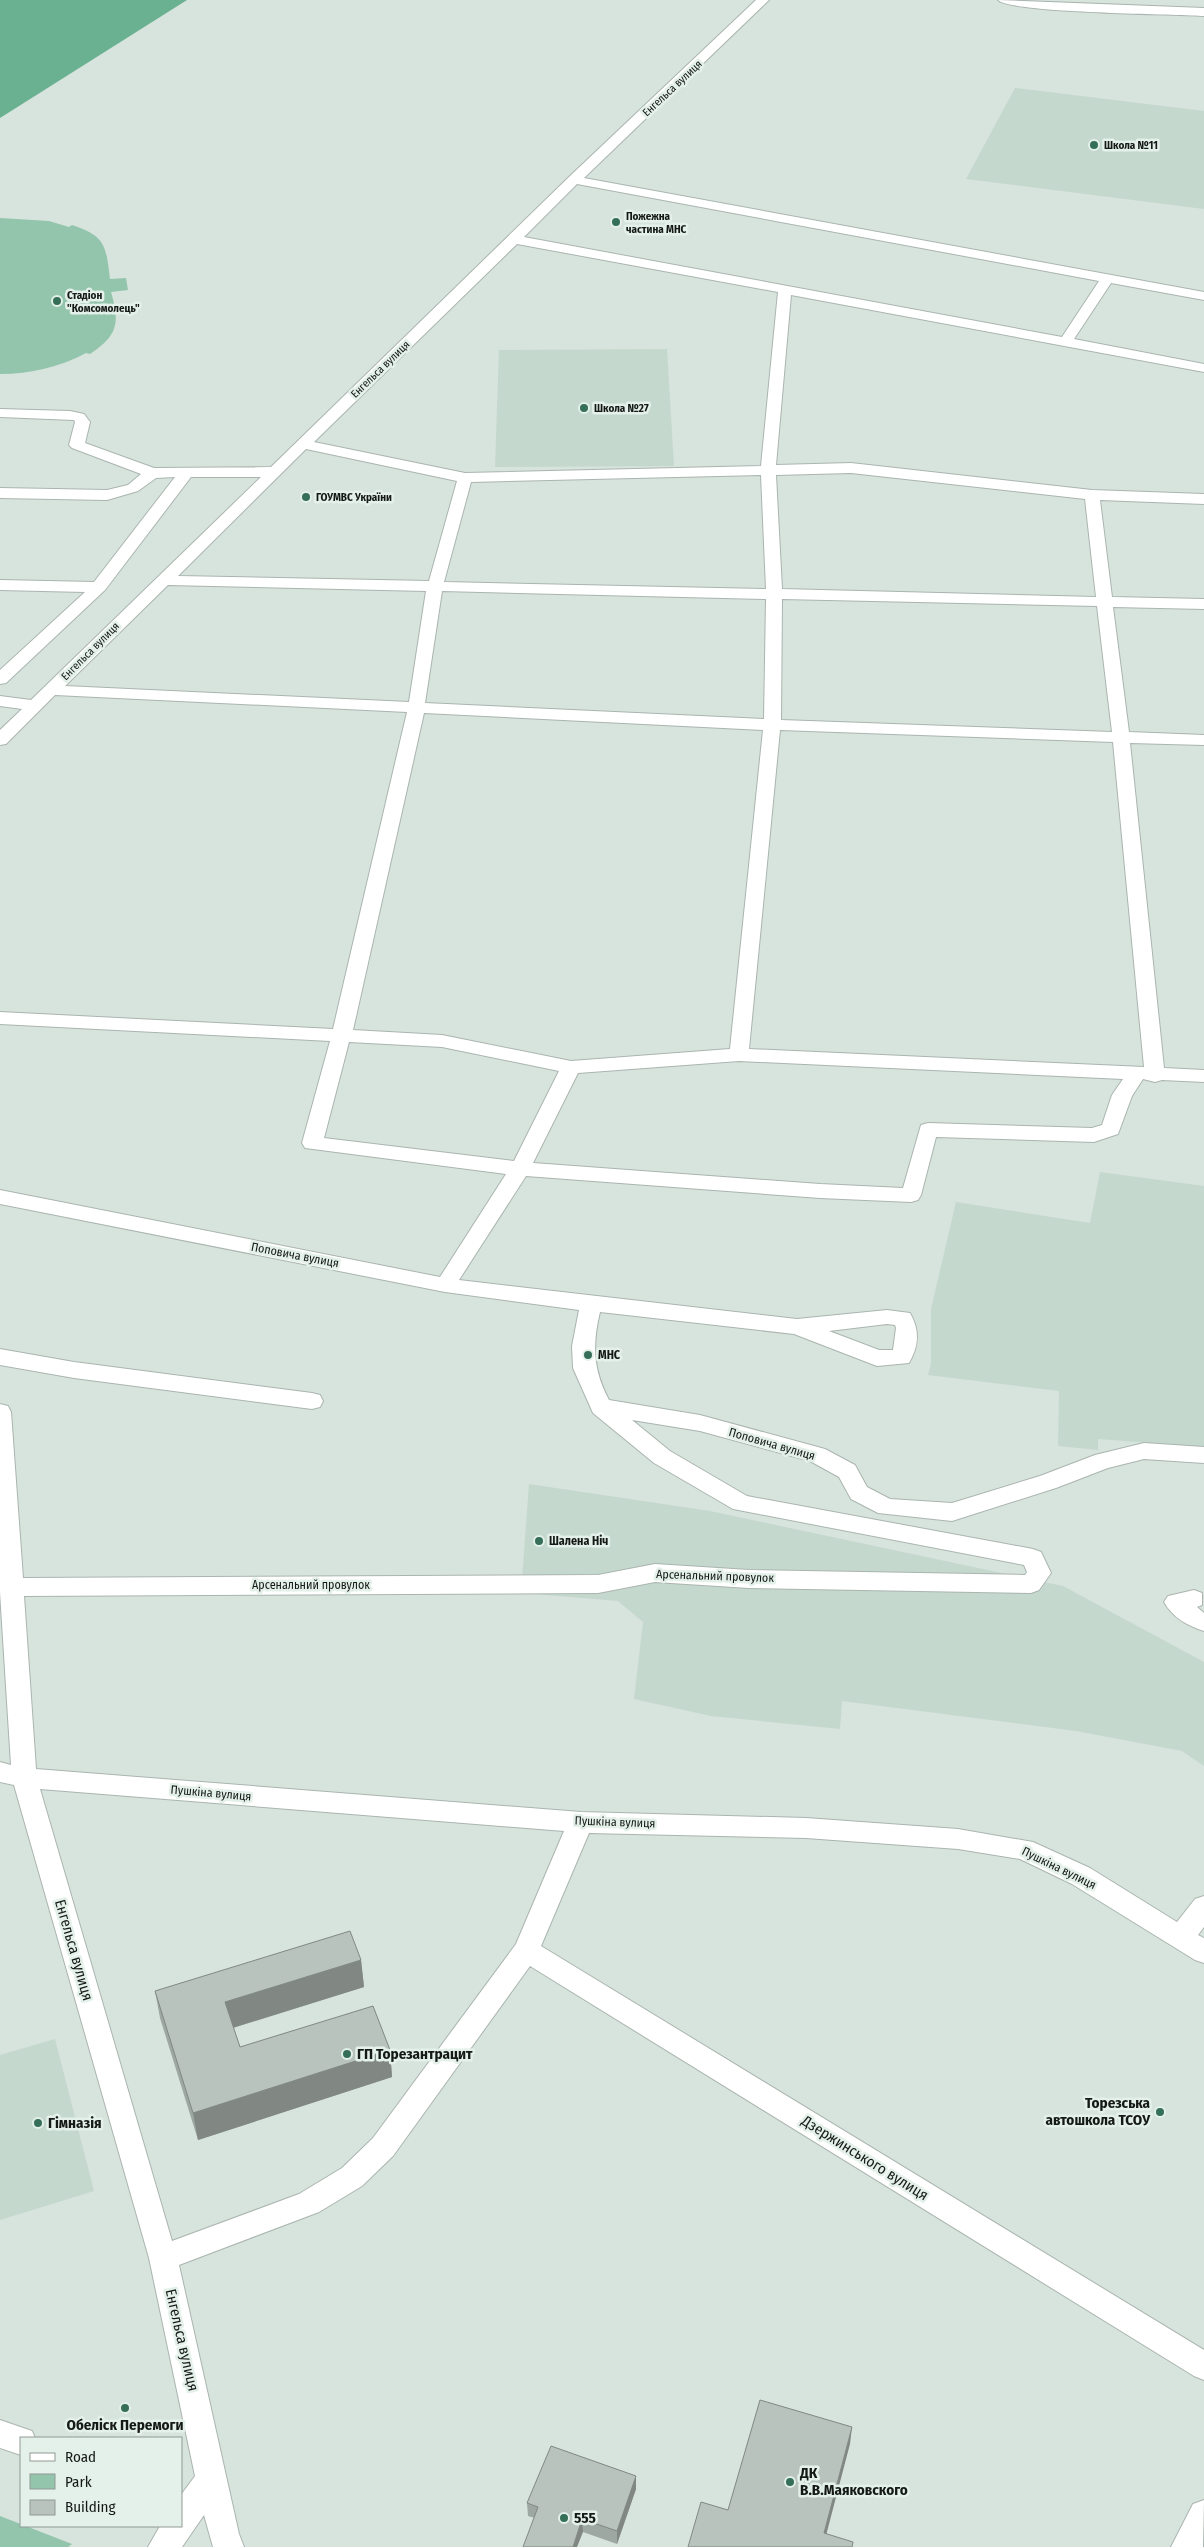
<svg xmlns="http://www.w3.org/2000/svg" width="1204" height="2547" viewBox="0 0 1204 2547" font-family="'Fira Sans Condensed',sans-serif">
<rect width="100%" height="100%" fill="#d7e3dd"/>
<path fill="#c5d8ce" d="M 1015,88 L 1204,111 L 1204,209 L 966,179 Z
M 667,349 L 674,466 L 495,467 L 499,350 Z
M 1100,1172 L 1204,1186 L 1204,1447 L 1098,1439 L 1098,1450 L 1058,1446 L 1059,1391 L 928,1375 L 931,1363 L 931,1309 L 956,1202 L 1090,1223 Z
M 529,1484 L 710,1511 L 1063,1586 L 1204,1662 L 1204,1766 L 1182,1751 L 1076,1731 L 842,1701 L 840,1729 L 711,1716 L 634,1699 L 643,1622 L 618,1601 L 521,1593 Z
M 55,2039 L 94,2191 L 0,2220 L 0,2055 Z"/>
<path fill="#93c5ad" d="M 0,218 L 49,221 L 69,227 L 72,225 C 106,236 106,246 110,279 L 126,278 L 128,290 L 111,292 C 120,323 118,335 90,354 L 86,353 C 60,367 30,374 0,374 Z
M 0,2516 L 72,2544 L 68,2547 L 0,2547 Z"/>
<path fill="#69b191" d="M 0,0 L 187,0 L 0,118 Z"/>
<g fill="none" stroke-linecap="round" stroke-linejoin="round">
<g stroke="#aab5af" stroke-width="2">
<path id="minor" d="M 756,0 L 769,0 L 584,178 L 1204,292 L 1204,300 L 1111,283 L 1074,339 L 1204,364 L 1204,372 L 791,295 L 776,465 L 851,463 L 1092,490 L 1204,494 L 1204,504 L 1100,500 L 1112,597 L 1204,599 L 1204,609 L 1113,607 L 1129,732 L 1204,735 L 1204,745 L 1130,743 L 1164,1068 L 1204,1070 L 1204,1082 L 1162,1080 L 1155,1082 L 1143,1079 L 1132,1096 L 1118,1134 L 1094,1142 L 936,1137 L 921,1195 L 918,1200 L 911,1202 L 820,1198 L 526,1176 L 459,1280 L 797,1319 L 887,1310 L 910,1313 C 920,1330 919,1346 909,1363 L 877,1366 L 794,1334 L 600,1312 C 592,1345 593,1370 609,1400 L 700,1415 L 825,1449 L 855,1465 L 867,1487 L 890,1499 L 952,1503 L 1040,1476 L 1095,1455 L 1144,1443 L 1204,1447 L 1204,1463 L 1144,1459 L 1108,1468 L 1056,1488 L 952,1521 L 878,1513 L 851,1499 L 839,1477 L 810,1461 L 700,1431 L 632,1420 L 670,1451 L 747,1496 L 1033,1549 L 1041,1552 L 1051,1573 L 1039,1590 L 1031,1593 L 749,1588 L 655,1582 L 598,1593 L 24,1596 L 36,1769 L 581,1812 L 806,1818 L 958,1829 L 1033,1842 L 1090,1868 L 1177,1922 L 1195,1899 L 1204,1896 L 1204,1927 L 1198,1935 L 1204,1938 L 1204,1963 L 1195,1960 L 1072,1884 L 1020,1859 L 958,1849 L 806,1838 L 589,1833 L 541,1946 L 1204,2350 L 1204,2380 L 1194,2376 L 530,1966 L 393,2156 L 362,2186 L 319,2212 L 179,2265 L 239,2534 L 244,2547 L 213,2547 L 204,2515 L 182,2547 L 148,2547 L 160,2526 L 181,2526 L 181,2495 L 195,2476 L 149,2258 L 14,1785 L 0,1782 L 0,1762 L 11,1765 L 0,1592 L 0,1404 L 8,1406 L 11,1412 L 23,1578 L 598,1575 L 655,1564 L 749,1570 L 1025,1575 L 1027,1572 L 1024,1565 L 733,1509 L 654,1463 L 593,1413 L 573,1368 L 572,1346 L 579,1310 L 445,1292 L 0,1204 L 0,1190 L 440,1277 L 506,1174 L 305,1148 L 302,1143 L 330,1041 L 0,1024 L 0,1012 L 333,1029 L 407,712 L 55,695 L 6,744 L 0,745 L 0,730 L 22,709 L 0,706 L 0,696 L 31,700 L 261,477 L 191,477 L 105,590 L 6,683 L 0,684 L 0,670 L 85,592 L 0,590 L 0,580 L 94,582 L 175,477 L 156,478 L 138,491 L 107,500 L 0,498 L 0,488 L 107,490 L 128,485 L 141,474 L 72,448 L 69,445 L 75,422 L 74,420 L 0,417 L 0,409 L 70,411 L 84,414 L 90,422 L 85,443 L 154,468 L 271,467 L 569,177 ZM 577,184 L 1099,281 L 1062,337 L 524,237 ZM 517,244 L 778,292 L 761,466 L 465,473 L 314,442 ZM 306,449 L 457,481 L 429,581 L 178,576 ZM 851,473 L 1085,499 L 1096,597 L 782,589 L 776,475 ZM 761,475 L 766,589 L 444,582 L 471,482 ZM 168,585 L 426,591 L 409,702 L 65,686 ZM 442,591 L 766,599 L 764,719 L 425,703 ZM 782,599 L 1097,606 L 1112,732 L 781,720 ZM 424,713 L 763,730 L 730,1049 L 571,1061 L 442,1035 L 353,1030 ZM 780,730 L 1113,742 L 1144,1067 L 749,1049 ZM 349,1042 L 442,1047 L 559,1071 L 514,1161 L 324,1138 ZM 739,1061 L 1123,1079 L 1112,1095 L 1102,1125 L 1092,1128 L 928,1123 L 921,1125 L 903,1188 L 820,1184 L 533,1163 L 578,1073 ZM 887,1324 L 895,1325 L 896,1328 L 893,1350 L 879,1350 L 829,1331 ZM 40,1789 L 564,1831 L 516,1944 L 373,2138 L 342,2168 L 299,2194 L 172,2241 Z
M 998,0 L 1204,8 L 1204,16 C 1175,14 1010,13 998,0 Z
M 0,1349 L 74,1362 L 312,1393 L 320,1395 L 323,1401 L 320,1407 L 312,1409 L 74,1378 L 0,1365 Z
M 1194,1590 L 1202,1593 L 1202,1605 L 1197,1607 L 1204,1613 L 1204,1631 C 1188,1626 1173,1618 1164,1602 L 1168,1596 Z
M 0,2420 L 32,2431 L 35,2438 L 21,2438 L 21,2455 L 0,2448 Z
M 1204,2500 L 1203,2547 L 1171,2547 L 1193,2504 Z"/>
</g>
<use href="#minor" fill="#fff" fill-rule="evenodd"/>
</g>
<path fill="#9ea8a3" d="M 361,1960 L 364,1987 L 233,2028 L 240,2047 L 390,2050 L 392,2077 L 198,2140 L 160,2018 L 155,1991 Z
M 636,2476 L 636,2489 L 617,2544 L 583,2532 L 528,2516 L 527,2503 Z"/>
<path fill="#818884" d="M 361,1960 L 364,1987 L 229,2029 L 225,2002 Z
M 390,2050 L 392,2077 L 198,2140 L 193,2113 Z
M 852,2427 L 850,2444 L 823,2547 L 824,2533 Z
M 636,2476 L 636,2489 L 617,2544 L 617,2531 Z
M 582,2519 L 583,2532 L 577,2547 L 573,2547 Z"/>
<path fill="#b8c3bd" stroke="#818884" d="M 350,1931 L 361,1960 L 225,2002 L 240,2047 L 373,2006 L 390,2050 L 193,2113 L 155,1991 Z
M 760,2400 L 852,2427 L 824,2533 L 853,2542 L 852,2547 L 688,2547 L 701,2502 L 728,2510 Z
M 551,2446 L 636,2476 L 617,2531 L 582,2519 L 573,2547 L 523,2547 L 538,2507 L 527,2503 Z"/>
<g fill="#366f57" stroke="#e4f0ea" stroke-width="2">
<circle cx="1094" cy="145" r="5"/>
<circle cx="616" cy="222" r="5"/>
<circle cx="57" cy="301" r="5"/>
<circle cx="584" cy="408" r="5"/>
<circle cx="306" cy="497" r="5"/>
<circle cx="588" cy="1355" r="5"/>
<circle cx="539" cy="1541" r="5"/>
<circle cx="347" cy="2054" r="5"/>
<circle cx="1160" cy="2112" r="5"/>
<circle cx="38" cy="2123" r="5"/>
<circle cx="125" cy="2408" r="5"/>
<circle cx="790" cy="2482" r="5"/>
<circle cx="564" cy="2518" r="5"/>
</g>
<g text-anchor="middle" stroke-width="5" stroke-linejoin="round" paint-order="stroke">
<g font-size="11" fill="#151a17" stroke="#e4f0ea">
<text transform="translate(672 88) rotate(-43)" y="4">Енгельса вулиця</text>
<text transform="translate(380 369) rotate(-44)" y="4">Енгельса вулиця</text>
<text transform="translate(90 651) rotate(-45)" y="4">Енгельса вулиця</text>
</g>
<g font-size="11" font-weight="bold" fill="#151a17" stroke="#e4f0ea" text-anchor="start">
<text x="1104" y="149">Школа №11</text>
<text x="626" y="220">Пожежна<tspan x="626" dy="13">частина МНС</tspan></text>
<text x="67" y="299">Стадіон<tspan x="67" dy="13">"Комсомолець"</tspan></text>
<text x="594" y="412">Школа №27</text>
<text x="316" y="501">ГОУМВС України</text>
</g>
<g font-size="12" fill="#151a17" stroke="#e4f0ea">
<text transform="translate(295 1255) rotate(11)" y="4">Поповича вулиця</text>
<text transform="translate(772 1444) rotate(16)" y="4">Поповича вулиця</text>
<text transform="translate(715 1576) rotate(2)" y="4">Арсенальний провулок</text>
<text x="311" y="1589">Арсенальний провулок</text>
<text transform="translate(211 1793) rotate(5)" y="4">Пушкіна вулиця</text>
<text transform="translate(615 1822) rotate(2)" y="4">Пушкіна вулиця</text>
<text transform="translate(1059 1868) rotate(26)" y="4">Пушкіна вулиця</text>
</g>
<g font-size="12" font-weight="bold" fill="#151a17" stroke="#e4f0ea" text-anchor="start">
<text x="598" y="1359">МНС</text>
<text x="549" y="1545">Шалена Нiч</text>
</g>
<g font-size="15" fill="#151a17" stroke="#e4f0ea">
<text transform="translate(74 1950) rotate(74)" y="5">Енгельса вулиця</text>
<text transform="translate(865 2158) rotate(32)" y="5">Дзержинського вулиця</text>
<text transform="translate(182 2340) rotate(77)" y="5">Енгельса вулиця</text>
</g>
<g font-size="15" font-weight="bold" fill="#151a17" stroke="#e4f0ea" text-anchor="start">
<text x="357" y="2059">ГП Торезантрацит</text>
<text x="1150" y="2108" text-anchor="end">Торезська<tspan x="1150" dy="17">автошкола ТСОУ</tspan></text>
<text x="48" y="2128">Гімназія</text>
<text x="125" y="2430" text-anchor="middle">Обеліск Перемоги</text>
<text x="800" y="2478">ДК<tspan x="800" dy="17">В.В.Маяковского</tspan></text>
<text x="574" y="2523">555</text>
</g>
</g>
<rect x="20" y="2437" width="162" height="90" fill="#e4f0ea" stroke="#919a96"/>
<rect x="30" y="2453" width="25" height="8" fill="#ffffff" stroke="#919a96"/>
<text x="65" y="2462" font-size="15" fill="#151a17">Road</text>
<rect x="30" y="2474" width="25" height="15" fill="#93c5ad" stroke="#919a96"/>
<text x="65" y="2487" font-size="15" fill="#151a17">Park</text>
<rect x="30" y="2500" width="25" height="15" fill="#b8c3bd" stroke="#919a96"/>
<text x="65" y="2512" font-size="15" fill="#151a17">Building</text>
</svg>
